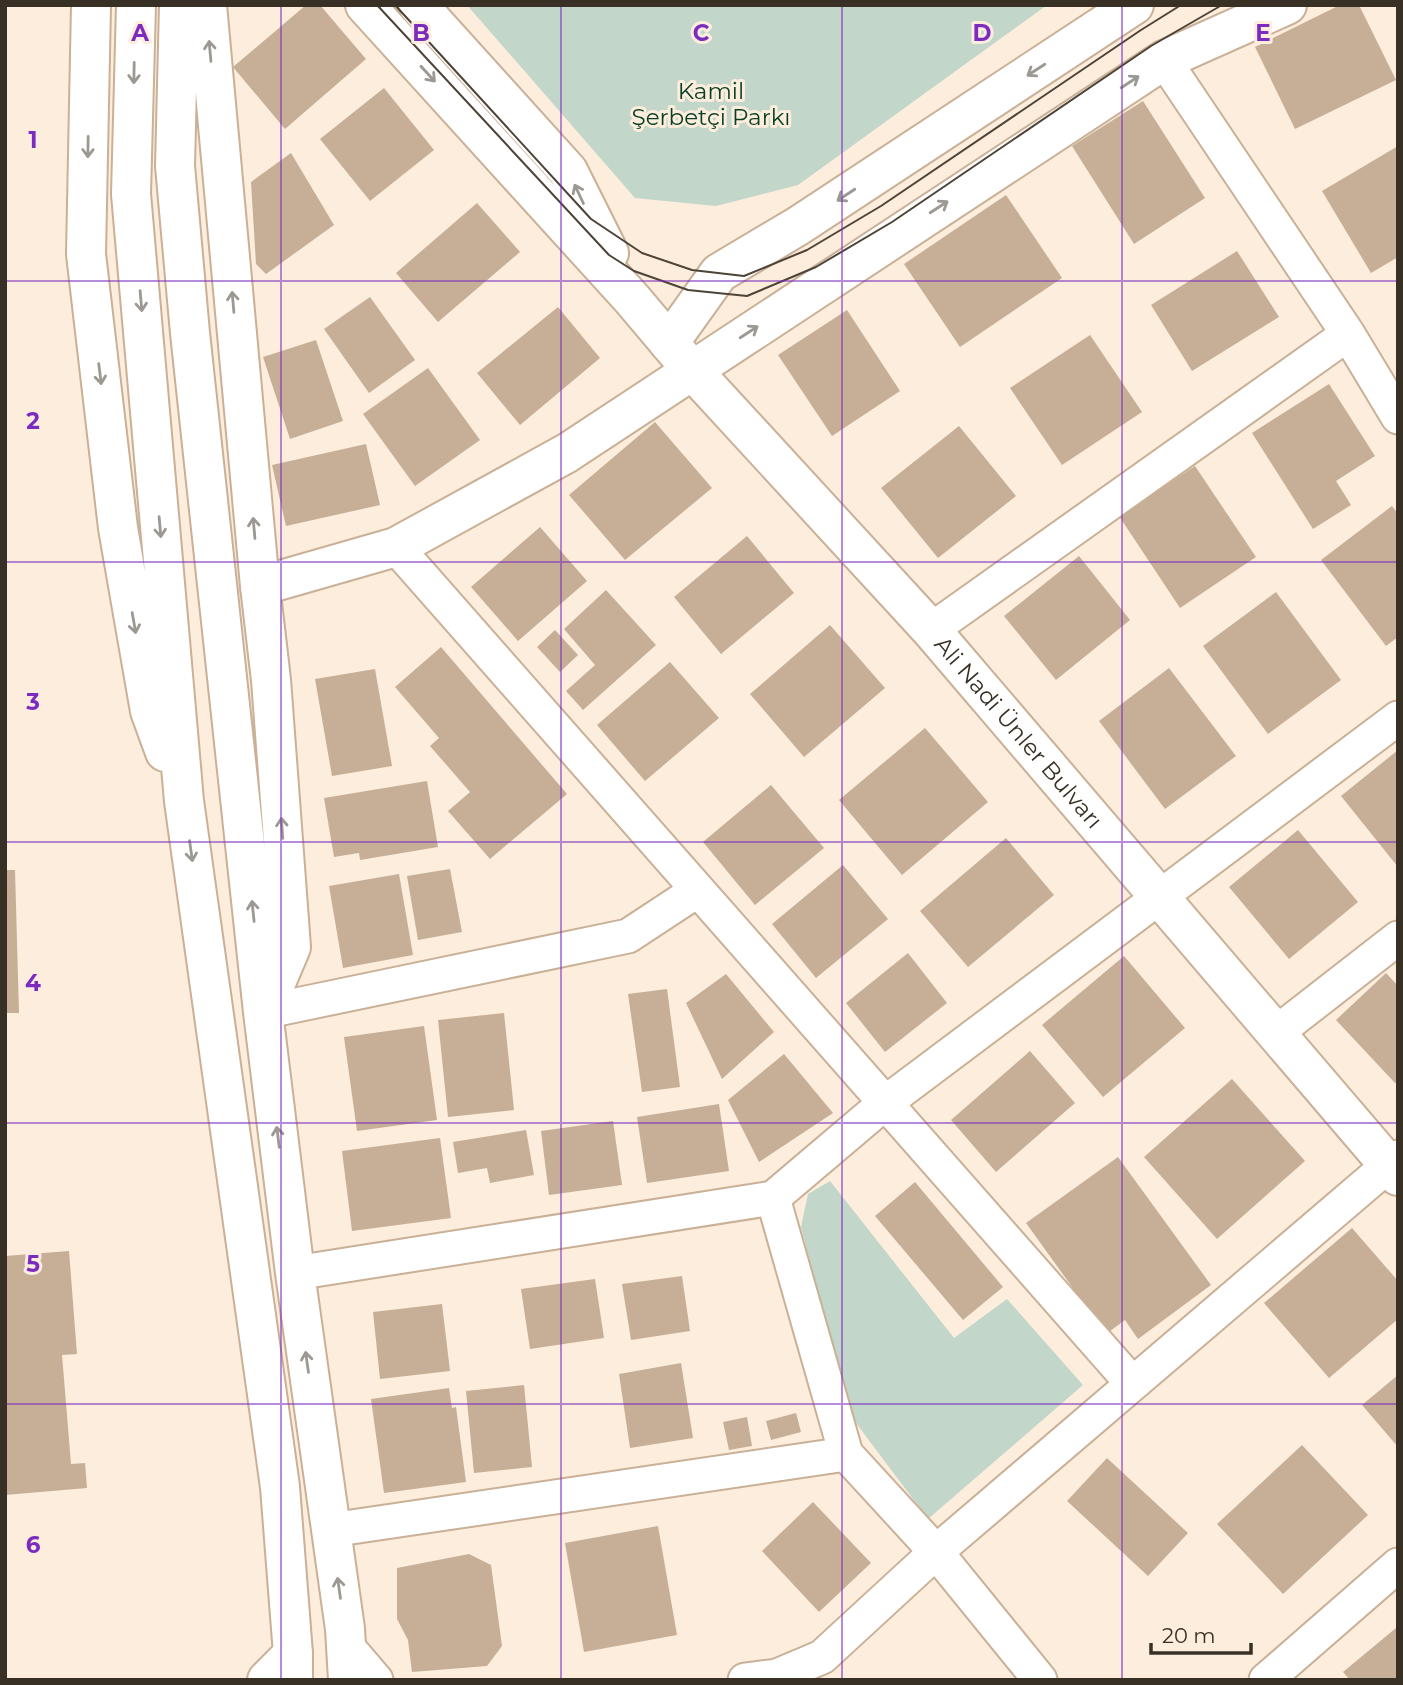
<svg xmlns="http://www.w3.org/2000/svg" width="1403" height="1685" viewBox="0 0 1403 1685" font-family="Montserrat,sans-serif">
<rect width="100%" height="100%" fill="#fceddd"/>
<path fill="#c2d6c9" d="M 467,5 L 1047,5 L 798,185 L 716,206 L 635,198 Z
M 830,1181 L 954,1338 L 1007,1299 L 1083,1385 L 928,1519 L 850,1415 L 801,1227 L 808,1194 Z"/>
<path fill="#c6af96" d="M 306,5 L 320,5 L 366,59 L 285,129 L 233,67 Z
M 1340,5 L 1359,5 L 1396,80 L 1295,129 L 1255,47 Z
M 384,88 L 434,150 L 370,201 L 320,139 Z
M 1143,101 L 1205,198 L 1134,244 L 1072,146 Z
M 1398,146 L 1398,257 L 1371,273 L 1322,191 Z
M 291,153 L 334,225 L 266,274 L 256,264 L 251,182 Z
M 1006,195 L 1062,278 L 960,347 L 904,264 Z
M 477,203 L 520,252 L 438,322 L 396,273 Z
M 1237,251 L 1279,317 L 1192,371 L 1151,305 Z
M 370,297 L 415,360 L 369,393 L 324,329 Z
M 558,307 L 600,358 L 520,425 L 477,373 Z
M 847,310 L 900,391 L 832,436 L 778,355 Z
M 1090,335 L 1142,412 L 1062,465 L 1010,388 Z
M 316,340 L 343,421 L 290,439 L 263,357 Z
M 428,368 L 480,440 L 415,486 L 363,414 Z
M 1329,384 L 1375,456 L 1336,481 L 1351,505 L 1313,529 L 1252,433 Z
M 655,422 L 712,488 L 625,560 L 569,495 Z
M 959,426 L 1016,496 L 938,558 L 881,488 Z
M 366,444 L 380,505 L 286,526 L 272,465 Z
M 1195,466 L 1256,557 L 1180,608 L 1119,516 Z
M 1392,506 L 1398,514 L 1398,637 L 1386,646 L 1321,560 Z
M 540,527 L 587,581 L 518,641 L 471,587 Z
M 747,536 L 794,593 L 721,654 L 674,597 Z
M 1079,556 L 1130,620 L 1056,680 L 1004,616 Z
M 606,590 L 656,645 L 583,710 L 566,691 L 595,665 L 564,629 Z
M 1276,592 L 1341,680 L 1268,734 L 1203,646 Z
M 830,625 L 885,688 L 804,757 L 750,694 Z
M 555,630 L 578,655 L 560,672 L 537,647 Z
M 441,647 L 567,794 L 490,859 L 448,811 L 470,792 L 430,746 L 439,738 L 395,687 Z
M 670,662 L 719,718 L 645,781 L 597,725 Z
M 1169,668 L 1236,756 L 1165,809 L 1099,721 Z
M 375,669 L 392,766 L 332,776 L 315,679 Z
M 925,728 L 988,802 L 902,875 L 839,800 Z
M 1398,750 L 1398,867 L 1341,796 Z
M 427,781 L 438,847 L 360,860 L 359,853 L 334,857 L 324,798 Z
M 771,785 L 824,848 L 755,905 L 703,842 Z
M 1298,830 L 1358,902 L 1289,959 L 1229,887 Z
M 1006,838 L 1054,895 L 968,967 L 920,911 Z
M 843,865 L 888,919 L 816,978 L 772,924 Z
M 450,869 L 462,932 L 418,940 L 407,876 Z
M 5,870 L 15,870 L 19,1013 L 5,1013 Z
M 399,874 L 413,955 L 343,968 L 329,886 Z
M 908,953 L 947,1003 L 885,1052 L 846,1003 Z
M 1124,956 L 1185,1028 L 1103,1097 L 1042,1025 Z
M 1386,973 L 1398,986 L 1398,1081 L 1395,1083 L 1336,1020 Z
M 726,974 L 774,1032 L 722,1079 L 686,1003 Z
M 667,989 L 680,1087 L 642,1092 L 628,994 Z
M 504,1013 L 514,1110 L 448,1117 L 438,1020 Z
M 424,1026 L 437,1120 L 357,1131 L 344,1037 Z
M 1030,1051 L 1075,1103 L 996,1172 L 951,1120 Z
M 784,1054 L 833,1113 L 759,1162 L 728,1100 Z
M 1232,1079 L 1305,1161 L 1217,1239 L 1144,1157 Z
M 719,1104 L 729,1171 L 647,1183 L 637,1117 Z
M 613,1121 L 622,1185 L 549,1195 L 541,1131 Z
M 526,1130 L 534,1175 L 490,1183 L 487,1168 L 458,1173 L 453,1142 Z
M 440,1138 L 451,1218 L 352,1231 L 342,1151 Z
M 1118,1157 L 1211,1285 L 1138,1339 L 1125,1320 L 1106,1334 L 1026,1223 Z
M 915,1182 L 1003,1287 L 963,1320 L 875,1216 Z
M 1352,1228 L 1398,1281 L 1398,1319 L 1329,1378 L 1264,1303 Z
M 69,1251 L 77,1354 L 62,1355 L 71,1464 L 85,1463 L 87,1488 L 5,1495 L 5,1256 Z
M 682,1276 L 690,1331 L 631,1340 L 622,1284 Z
M 595,1279 L 604,1338 L 530,1349 L 521,1289 Z
M 442,1304 L 450,1371 L 380,1379 L 373,1312 Z
M 681,1363 L 693,1438 L 630,1448 L 619,1374 Z
M 1398,1375 L 1398,1447 L 1362,1405 Z
M 524,1385 L 532,1467 L 474,1473 L 466,1391 Z
M 449,1388 L 452,1408 L 456,1407 L 466,1482 L 384,1493 L 371,1399 Z
M 796,1413 L 801,1432 L 771,1440 L 766,1421 Z
M 747,1417 L 752,1446 L 729,1450 L 723,1422 Z
M 1302,1445 L 1368,1515 L 1283,1594 L 1217,1524 Z
M 1107,1458 L 1188,1533 L 1148,1576 L 1067,1501 Z
M 813,1502 L 871,1563 L 819,1612 L 762,1551 Z
M 658,1526 L 677,1635 L 584,1652 L 565,1543 Z
M 469,1554 L 491,1565 L 502,1646 L 487,1666 L 412,1672 L 408,1640 L 397,1619 L 397,1568 Z
M 1396,1628 L 1398,1680 L 1350,1680 L 1343,1672 Z"/>
<g fill="none" stroke-linecap="round" stroke-linejoin="round">
<g stroke="#c9b096" stroke-width="37">
<path id="street" d="M 1164,60 L 1348,334 L 1398,417
M 396,547 L 1132,1383
M 931,630 L 1348,334
M 263,1012 L 628,936 L 698,890
M 1276,1033 L 1398,938
M 773,1198 L 846,1454 L 936,1552 L 1040,1680
M 295,1273 L 773,1198 L 885,1103 L 1398,718
M 331,1530 L 846,1454
M 346,1645 L 376,1680
M 745,1680 L 777,1676 L 822,1657 L 936,1552 L 1398,1157
M 1266,1680 L 1398,1565"/>
</g>
<g stroke="#c9b096" stroke-width="42">
<g id="secondary">
<path id="s1" d="M 365,5 L 632,299 L 692,370 L 931,630 L 1398,1176"/>
<path d="M 418,5 L 568,171 L 609,253"/>
<path d="M 669,343 L 719,273 L 798,226 L 1134,5"/>
<path d="M 260,586 L 396,547 L 567,453 L 1164,60 L 1287,5"/>
<path d="M 267,1680 L 293,1654"/>
</g>
</g>
<g stroke="#c9b096" stroke-width="42">
<path id="primary" d="M 91,5 L 86,254 L 118,528 L 150,711 L 165,752
M 136,5 L 131,194 L 184,801 L 280,1487 L 293,1654 L 293,1680
M 179,5 L 175,166 L 190,333 L 263,1012 L 295,1273 L 345,1629 L 348,1680
M 207,5 L 260,586 L 271,680 L 291,947 L 264,1011"/>
</g>
<use href="#street" stroke="#fff" stroke-width="33"/>
<use href="#secondary" stroke="#fff" stroke-width="38"/>
<use href="#primary" stroke="#fff" stroke-width="38"/>
<path stroke="#4d4337" stroke-width="2" d="M 377,5 L 609,255 L 634,271 L 688,290 L 747,296 L 816,267 L 892,222 L 1151,46 L 1222,5
M 395,5 L 591,219 L 642,253 L 692,270 L 744,276 L 807,250 L 881,206 L 1141,30 L 1181,5"/>
</g>
<defs><path id="oneway-shaft" d="M-6 0H5M1.5-3L5.5 0L1.5 3" fill="none" stroke-width="1.6" stroke-linecap="round" stroke-linejoin="round" transform="scale(1.75)"/></defs>
<g stroke="#9c9892">
<use href="#oneway-shaft" transform="translate(210 51) rotate(-95)"/>
<use href="#oneway-shaft" transform="translate(1036 70) rotate(147)"/>
<use href="#oneway-shaft" transform="translate(134 73) rotate(91)"/>
<use href="#oneway-shaft" transform="translate(428 74) rotate(48)"/>
<use href="#oneway-shaft" transform="translate(1130 82) rotate(-33)"/>
<use href="#oneway-shaft" transform="translate(88 147) rotate(91)"/>
<use href="#oneway-shaft" transform="translate(579 194) rotate(-115)"/>
<use href="#oneway-shaft" transform="translate(846 195) rotate(147)"/>
<use href="#oneway-shaft" transform="translate(939 207) rotate(-33)"/>
<use href="#oneway-shaft" transform="translate(141 301) rotate(85)"/>
<use href="#oneway-shaft" transform="translate(233 302) rotate(-95)"/>
<use href="#oneway-shaft" transform="translate(749 332) rotate(-33)"/>
<use href="#oneway-shaft" transform="translate(100 374) rotate(83)"/>
<use href="#oneway-shaft" transform="translate(160 527) rotate(85)"/>
<use href="#oneway-shaft" transform="translate(254 528) rotate(-95)"/>
<use href="#oneway-shaft" transform="translate(134 623) rotate(80)"/>
<use href="#oneway-shaft" transform="translate(282 828) rotate(-94)"/>
<use href="#oneway-shaft" transform="translate(191 851) rotate(82)"/>
<use href="#oneway-shaft" transform="translate(253 911) rotate(-96)"/>
<use href="#oneway-shaft" transform="translate(278 1137) rotate(-97)"/>
<use href="#oneway-shaft" transform="translate(307 1362) rotate(-98)"/>
<use href="#oneway-shaft" transform="translate(339 1588) rotate(-98)"/>
</g>
<path fill="none" stroke="#7b2cbf" stroke-width="2" stroke-opacity="0.55" d="M 281,5 L 281,1680M 561,5 L 561,1680M 842,5 L 842,1680M 1122,5 L 1122,1680M 5,281 L 1398,281M 5,562 L 1398,562M 5,842 L 1398,842M 5,1123 L 1398,1123M 5,1404 L 1398,1404"/>
<g text-anchor="middle" stroke-width="6" stroke-linejoin="round" paint-order="stroke">
<g font-size="23" fill="#073f24" stroke="#fceddd">
<text x="711" y="99">Kamil<tspan x="711" dy="26">Şerbetçi Parkı</tspan></text>
</g>
<g font-size="23" fill="#393025" stroke="#fceddd">
<text dy="8" stroke="none"><textPath href="#s1" startOffset="978">Ali Nadi Ünler Bulvarı</textPath></text>
</g>
</g>
<g font-size="23" text-anchor="middle" font-weight="bold" fill="#7b2cbf" stroke="#fceddd" stroke-width="6" stroke-linejoin="round" paint-order="stroke">
<text x="140" y="41">A</text>
<text x="421" y="41">B</text>
<text x="701" y="41">C</text>
<text x="982" y="41">D</text>
<text x="1263" y="41">E</text>
<text x="33" y="148">1</text>
<text x="33" y="429">2</text>
<text x="33" y="710">3</text>
<text x="33" y="991">4</text>
<text x="33" y="1272">5</text>
<text x="33" y="1553">6</text>
</g>
<rect width="1403" height="1685" fill="none" stroke="#393025" stroke-width="14"/>
<path d="M1151 1643v10h100v-10" fill="none" stroke="#393025" stroke-width="3.5"/>
<text x="1162" y="1643" font-size="21" fill="#393025" stroke="#fceddd" stroke-width="5" paint-order="stroke">20 m</text>
</svg>
